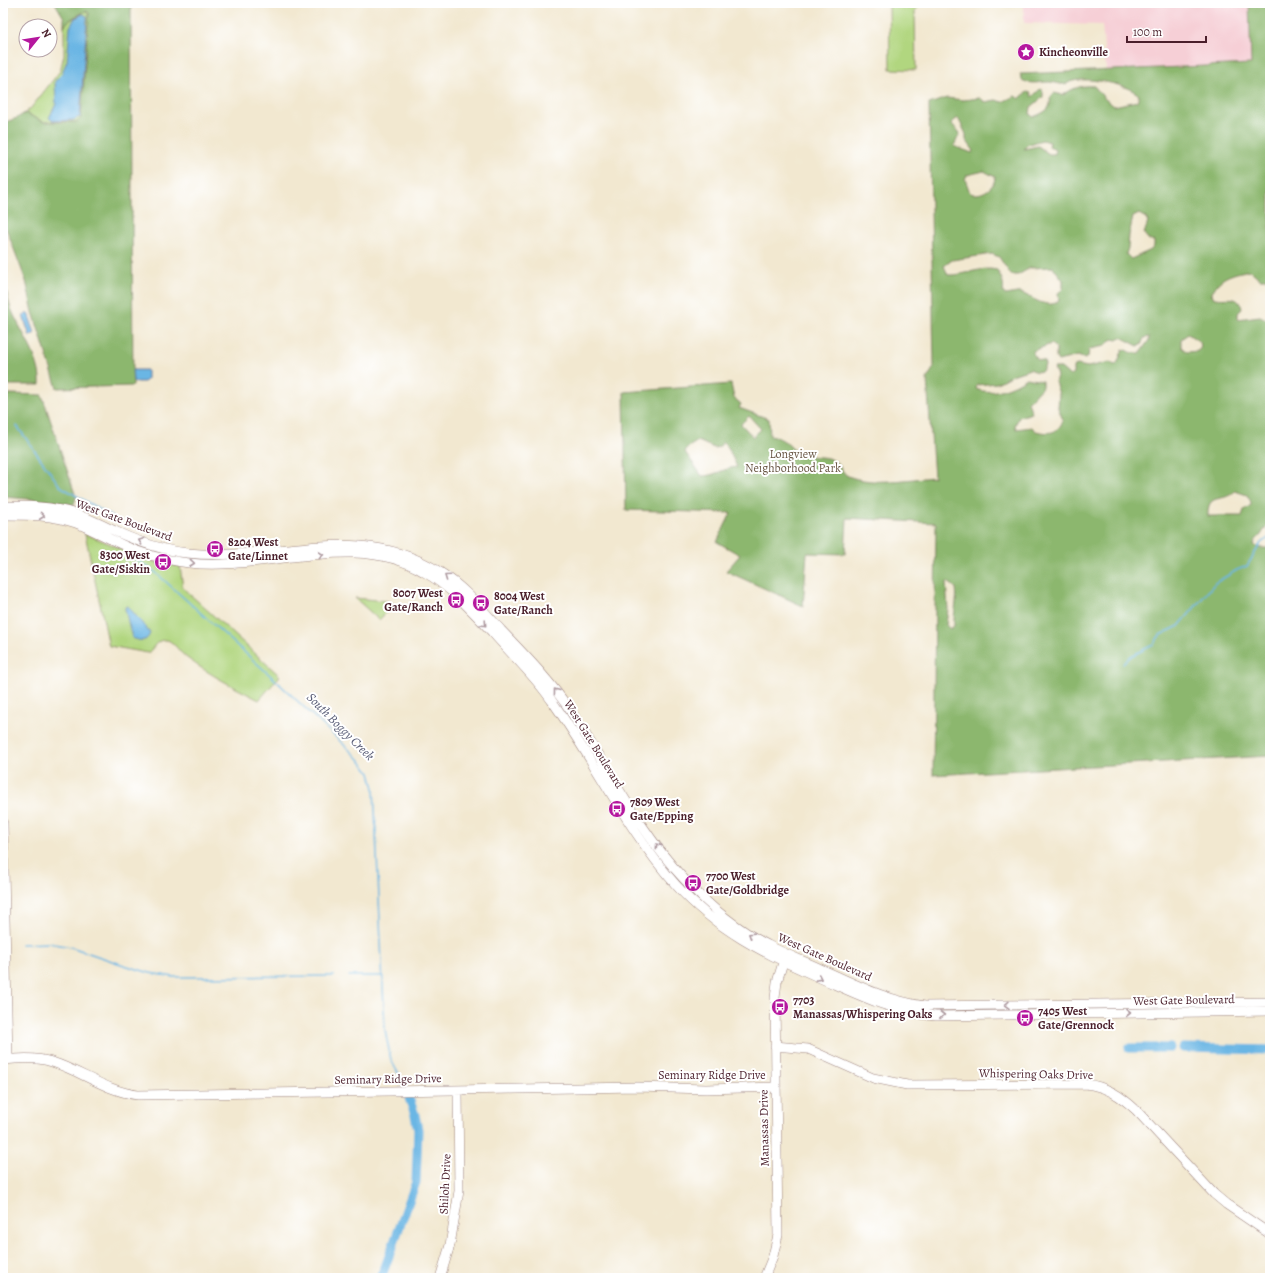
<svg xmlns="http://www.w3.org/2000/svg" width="1273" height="1281" viewBox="0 0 1273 1281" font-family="Alegreya,serif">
<rect width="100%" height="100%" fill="#fff"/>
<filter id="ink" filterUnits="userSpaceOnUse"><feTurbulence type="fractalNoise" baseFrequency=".025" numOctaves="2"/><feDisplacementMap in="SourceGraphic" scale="8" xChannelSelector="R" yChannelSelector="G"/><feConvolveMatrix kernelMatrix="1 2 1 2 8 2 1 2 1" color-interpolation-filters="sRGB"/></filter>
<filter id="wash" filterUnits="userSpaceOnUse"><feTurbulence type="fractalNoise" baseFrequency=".012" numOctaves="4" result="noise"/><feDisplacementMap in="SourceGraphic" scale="16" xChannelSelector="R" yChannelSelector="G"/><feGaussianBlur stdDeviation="0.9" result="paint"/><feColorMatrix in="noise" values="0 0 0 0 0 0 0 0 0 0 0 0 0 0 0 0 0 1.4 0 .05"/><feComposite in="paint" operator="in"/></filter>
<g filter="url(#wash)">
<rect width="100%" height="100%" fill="#f2e8d0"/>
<path fill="#f6cfd6" d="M 1024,3 L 1249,3 L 1251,64 L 1106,70 L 1102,25 L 1024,23 Z"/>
<path fill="#b1d67f" stroke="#7e7a55" d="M 889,3 L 923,3 L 915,11 L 916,70 L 890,69 Z
M 86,11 L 89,13 L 89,17 L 81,118 L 77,122 L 44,122 L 25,113 L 31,108 L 60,71 L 64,55 L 64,26 L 67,22 Z
M 85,534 L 156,562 L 180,566 L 183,588 L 280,676 L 259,700 C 234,687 210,675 187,658 C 180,653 173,641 167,640 C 156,639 155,647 148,653 L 109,646 Z
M 355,598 L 387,601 L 395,604 L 379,620 Z"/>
<path fill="#8cb76e" stroke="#6b6b4c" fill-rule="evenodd" d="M 55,3 L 131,3 L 133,386 L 57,388 L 33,312 L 26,281 L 3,220 L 3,123 L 17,118 L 25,113 L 44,122 L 77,122 L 81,118 L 89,13 L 86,11 C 78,15 69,19 64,26 L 64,18 Z
M 1249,3 L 1270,3 L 1270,274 L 1269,279 L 1260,279 L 1250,270 C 1231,274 1217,277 1211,296 C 1220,303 1239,291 1242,309 L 1238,313 L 1238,319 L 1260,316 L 1268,320 L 1270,325 L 1270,526 L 1266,527 L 1261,535 L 1255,541 L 1254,545 L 1259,548 L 1270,548 L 1270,756 L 933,775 L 936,523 L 847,518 L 845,554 L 807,553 L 803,606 L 726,571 L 740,555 L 717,542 L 731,513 L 626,510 L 624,392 L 731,384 L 734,398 L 741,404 L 739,408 L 769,419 L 770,436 C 789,438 789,451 804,455 C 814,458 827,455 836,462 C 841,466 842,473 848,476 C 872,486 909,479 934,477 L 927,379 L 934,367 L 929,104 L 947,98 L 963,100 L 980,98 L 985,102 L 996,100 L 1002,102 L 1015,96 L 1019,99 L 1027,92 L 1031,93 L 1032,97 L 1040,89 L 1043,91 L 1043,97 L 1031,107 L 1030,114 L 1033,117 C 1043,113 1052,110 1050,98 L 1054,93 L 1063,95 C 1073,88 1081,85 1094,86 L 1105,99 L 1114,106 L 1137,101 L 1139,95 C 1127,84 1089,77 1073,81 C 1070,81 1068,84 1065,84 C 1060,85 1054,82 1049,82 C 1040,82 1030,85 1022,80 L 1020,74 L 1251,64 ZM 958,118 L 966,134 L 966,140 L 974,151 L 972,153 L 954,146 L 960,133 L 951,123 ZM 1042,140 L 1050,142 L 1049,146 L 1055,149 L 1055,154 L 1049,154 L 1038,146 L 1024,149 L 1027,145 ZM 984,171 L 995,177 C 995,188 981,197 970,193 L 965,179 L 967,175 ZM 1139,214 L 1146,218 L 1148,222 L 1144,234 L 1149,240 L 1154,241 L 1154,246 L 1151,250 L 1131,259 L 1126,254 L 1128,248 L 1129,235 L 1133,217 ZM 992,254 L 999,257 L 1011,275 L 1018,275 L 1030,268 L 1053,267 L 1063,280 L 1063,289 L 1058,293 L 1059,301 C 1047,310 1032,297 1021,293 C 1017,292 1010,295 1005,295 L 1003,292 C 1005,283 1001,277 997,270 C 980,266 964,276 948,275 L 944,266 L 952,260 ZM 1188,334 L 1200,342 L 1201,347 L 1198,351 L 1187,352 L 1181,347 L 1181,339 ZM 1121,337 L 1138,346 L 1141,345 L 1144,338 L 1149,337 L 1149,340 L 1140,353 L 1133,353 L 1123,349 L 1117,364 L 1114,365 L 1110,362 L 1088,367 L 1077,365 L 1073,367 L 1073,374 L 1070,376 L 1061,368 L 1054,368 L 1057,376 L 1055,382 L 1059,394 L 1058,408 L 1063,420 C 1058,434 1049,434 1036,431 L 1032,427 L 1016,429 L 1015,425 L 1019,417 L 1032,413 L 1028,402 L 1042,387 L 1042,381 L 1027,378 C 1013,387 993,396 976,389 L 977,385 L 997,383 L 1012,375 L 1030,369 L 1036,372 L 1042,371 L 1045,365 L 1044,361 L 1038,360 L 1033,354 L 1033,351 L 1051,344 L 1056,348 L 1056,358 L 1058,361 L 1078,356 L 1085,359 L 1088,357 L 1089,349 L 1105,346 L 1112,339 L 1117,340 ZM 749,416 L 761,429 L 753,437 L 741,424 ZM 698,441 L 714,448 L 719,447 L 723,442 L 727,446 L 737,467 C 724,468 715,476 702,476 L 685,452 L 687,448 ZM 1235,491 L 1247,495 L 1251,502 L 1251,505 L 1244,510 L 1242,516 L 1208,516 C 1207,491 1223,504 1235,491 ZM 948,582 L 956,588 C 958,601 953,613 954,626 L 950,629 L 946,625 L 948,609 L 946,583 Z
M 3,272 C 5,283 7,296 10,306 C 19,330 42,359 40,385 L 3,385 Z
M 9,394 L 42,395 L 76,497 L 74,505 L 54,501 L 4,497 L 3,396 Z"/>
<path fill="#6bb6e4" stroke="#5a6a88" d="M 83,14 L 87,16 L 87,18 L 80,117 L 73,120 L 53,121 L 49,118 L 56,104 L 55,81 L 61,75 L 67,61 L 70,27 L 75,18 Z
M 28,313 L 35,333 L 30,336 L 23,316 Z
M 132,370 L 147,370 L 147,380 L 144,382 L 134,382 L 133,381 Z
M 128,606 L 150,633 C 147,643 140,641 132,638 L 125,609 L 125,607 Z"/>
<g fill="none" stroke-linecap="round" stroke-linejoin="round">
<path stroke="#6bb6e4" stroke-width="1.5" d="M 17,426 L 60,486 L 119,521
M 129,555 L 155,572 L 271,676 L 359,759 L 370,773 L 374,788 L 385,1030 L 391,1060 L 404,1084
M 1123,664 L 1131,656 L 1153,645 L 1160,635 L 1179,626 L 1215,583 L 1237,570 L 1247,566 L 1261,543 L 1270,537
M 21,944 L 49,943 L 71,947 L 121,964 L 150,973 L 174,977 L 334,976
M 349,976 L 383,976"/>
<path stroke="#6bb6e4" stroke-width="9" d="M 1129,1048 L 1170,1048
M 1183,1048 L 1270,1050
M 381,1278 L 416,1182 L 418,1130 L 415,1115 L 409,1098"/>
</g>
</g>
<g filter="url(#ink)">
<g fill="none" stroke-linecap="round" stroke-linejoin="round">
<g stroke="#9e847e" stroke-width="10">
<path id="secondary" d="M 3,506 C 27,506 52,506 76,514 C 90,518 103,526 117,532 C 139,542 162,550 187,553 C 276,563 356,519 440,572 C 464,587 482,609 501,630 C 527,657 553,684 574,716 C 609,770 639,831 684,879 C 708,905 736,929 768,945 C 784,954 802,960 819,968 C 853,983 887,1001 925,1006 L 1270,1002
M 3,515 C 28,515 53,515 76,523 C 92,529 107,538 123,545 C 142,554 167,560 189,563 C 263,572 356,530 424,572 C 451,587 471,610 492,632 C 512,655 535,676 552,701 C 595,761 627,830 676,885 C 715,929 765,954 818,977 C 857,994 893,1013 936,1016 L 1270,1011
M 3,823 L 8,1059
M 775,1046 L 808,1049 L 873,1078 L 907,1085 L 1085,1084 C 1106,1086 1121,1096 1136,1110 L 1214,1194 L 1226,1204 L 1270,1234
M 3,1060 C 19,1058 37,1057 52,1062 C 81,1071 108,1092 138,1095 L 638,1087 L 706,1089 L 775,1087
M 440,1278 L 450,1245 L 459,1191 L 458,1090
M 764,1278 L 773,1256 L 778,1235 L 775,998 L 777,982 L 785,956"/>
</g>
<use href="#secondary" stroke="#fff" stroke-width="9"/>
</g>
<defs><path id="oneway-chevron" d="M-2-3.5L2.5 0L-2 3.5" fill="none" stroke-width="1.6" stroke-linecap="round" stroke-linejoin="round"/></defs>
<g stroke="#ae9aa0">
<use href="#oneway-chevron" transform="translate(42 516) rotate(7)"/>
<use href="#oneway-chevron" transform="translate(141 541) rotate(-160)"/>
<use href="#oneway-chevron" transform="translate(321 555) rotate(-5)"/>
<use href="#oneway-chevron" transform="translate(192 563) rotate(6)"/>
<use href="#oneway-chevron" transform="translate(447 577) rotate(-145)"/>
<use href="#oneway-chevron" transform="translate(484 624) rotate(47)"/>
<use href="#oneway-chevron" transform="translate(556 691) rotate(-128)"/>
<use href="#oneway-chevron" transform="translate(658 846) rotate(-125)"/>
<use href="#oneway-chevron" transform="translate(751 935) rotate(-148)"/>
<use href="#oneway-chevron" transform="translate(819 978) rotate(24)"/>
<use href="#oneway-chevron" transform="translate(1007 1005) rotate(179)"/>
<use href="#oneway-chevron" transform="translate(1128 1013)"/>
<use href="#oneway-chevron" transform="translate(942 1015)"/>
</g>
</g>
<defs>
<g id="sight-disc" transform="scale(0.9)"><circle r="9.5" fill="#b5179e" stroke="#fff"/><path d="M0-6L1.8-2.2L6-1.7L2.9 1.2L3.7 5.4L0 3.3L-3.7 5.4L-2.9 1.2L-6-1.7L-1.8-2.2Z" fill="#fff"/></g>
<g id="bus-disc" transform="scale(0.9)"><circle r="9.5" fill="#b5179e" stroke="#fff"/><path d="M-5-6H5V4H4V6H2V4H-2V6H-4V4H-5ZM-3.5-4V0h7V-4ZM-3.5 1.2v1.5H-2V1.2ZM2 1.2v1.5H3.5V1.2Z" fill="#fff"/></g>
</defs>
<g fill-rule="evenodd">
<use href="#sight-disc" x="1026" y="52"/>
<use href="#bus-disc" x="215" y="549"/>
<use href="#bus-disc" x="163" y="562"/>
<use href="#bus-disc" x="456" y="600"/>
<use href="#bus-disc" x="481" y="603"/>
<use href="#bus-disc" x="617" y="809"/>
<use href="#bus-disc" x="693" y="883"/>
<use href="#bus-disc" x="780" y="1007"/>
<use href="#bus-disc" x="1025" y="1018"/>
</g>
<g text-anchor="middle" stroke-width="4" stroke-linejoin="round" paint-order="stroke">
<g font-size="12" font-weight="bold" fill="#4a1f2b" stroke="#fff" text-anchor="start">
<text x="1039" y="56">Kincheonville</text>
<text x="228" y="546">8204 West<tspan x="228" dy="14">Gate/Linnet</tspan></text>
<text x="150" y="559" text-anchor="end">8300 West<tspan x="150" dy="14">Gate/Siskin</tspan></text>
<text x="443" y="597" text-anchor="end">8007 West<tspan x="443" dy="14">Gate/Ranch</tspan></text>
<text x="494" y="600">8004 West<tspan x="494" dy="14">Gate/Ranch</tspan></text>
<text x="630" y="806">7809 West<tspan x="630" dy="14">Gate/Epping</tspan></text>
<text x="706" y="880">7700 West<tspan x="706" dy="14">Gate/Goldbridge</tspan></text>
<text x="793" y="1004">7703<tspan x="793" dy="14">Manassas/Whispering Oaks</tspan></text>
<text x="1038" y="1015">7405 West<tspan x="1038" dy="14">Gate/Grennock</tspan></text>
</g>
<g font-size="12" fill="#695644" stroke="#fff">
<text x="793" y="458">Longview<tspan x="793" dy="14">Neighborhood Park</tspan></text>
</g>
<g font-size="12" fill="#4a1f2b" stroke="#fff">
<text transform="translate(124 520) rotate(20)" y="4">West Gate Boulevard</text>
<text transform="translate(594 744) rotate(58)" y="4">West Gate Boulevard</text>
<text transform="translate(825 957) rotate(24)" y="4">West Gate Boulevard</text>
<text transform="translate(1184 1000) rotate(-1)" y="4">West Gate Boulevard</text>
<text transform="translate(1036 1074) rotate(1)" y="4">Whispering Oaks Drive</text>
<text x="712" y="1079">Seminary Ridge Drive</text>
<text transform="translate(388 1079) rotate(-1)" y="4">Seminary Ridge Drive</text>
<text transform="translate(764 1128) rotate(-91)" y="4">Manassas Drive</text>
<text transform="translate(445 1184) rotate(-87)" y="4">Shiloh Drive</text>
</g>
<g font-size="13" font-style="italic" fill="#575b75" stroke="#fff">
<text transform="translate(341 726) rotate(45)" y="5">South Boggy Creek</text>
</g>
</g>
<rect width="1273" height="1281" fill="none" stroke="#fff" stroke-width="16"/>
<g transform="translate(38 38) rotate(60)"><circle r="19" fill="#ffffff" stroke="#b7a5aa"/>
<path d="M0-3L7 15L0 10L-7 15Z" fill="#b5179e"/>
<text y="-6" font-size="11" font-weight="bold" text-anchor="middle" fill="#4a1f2b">N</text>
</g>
<path d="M1127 36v6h79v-6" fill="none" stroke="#4a1f2b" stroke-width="2"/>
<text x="1133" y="36" font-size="12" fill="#4a1f2b" stroke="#ffffff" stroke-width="3" paint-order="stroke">100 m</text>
</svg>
